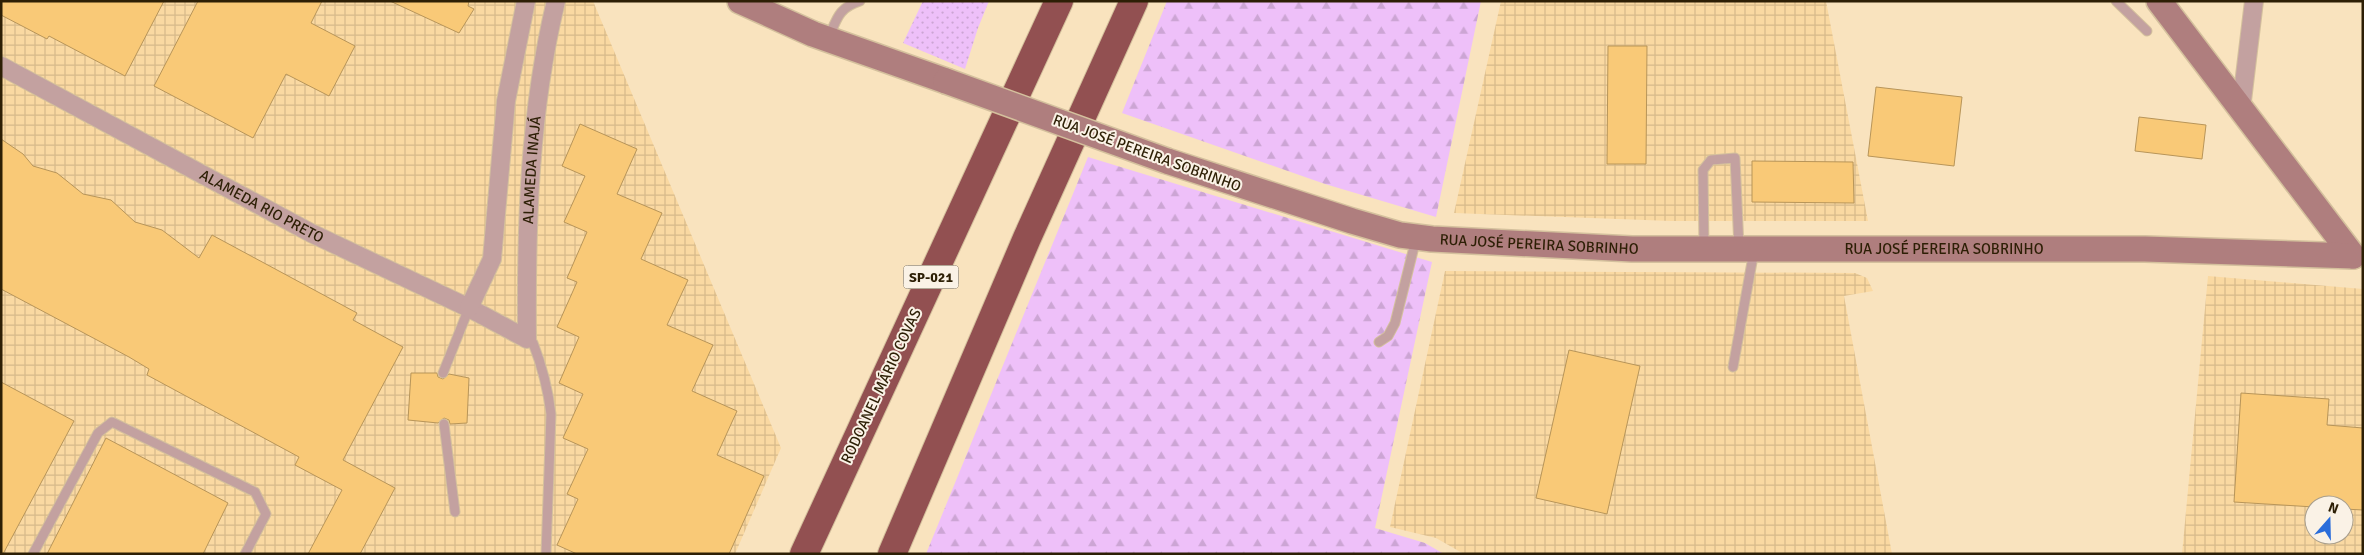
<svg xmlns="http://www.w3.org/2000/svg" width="2364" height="555" viewBox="0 0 2364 555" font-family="Signika,sans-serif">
<defs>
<pattern id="industrial-grid" width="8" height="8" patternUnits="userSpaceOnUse" patternTransform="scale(1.25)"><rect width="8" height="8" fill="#fad9a2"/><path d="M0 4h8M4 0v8" fill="none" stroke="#d7ba8a"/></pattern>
<pattern id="grass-dots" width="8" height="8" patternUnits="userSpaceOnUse" patternTransform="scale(1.25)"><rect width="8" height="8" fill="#eec0f9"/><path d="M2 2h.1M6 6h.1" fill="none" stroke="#cca5d4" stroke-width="1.8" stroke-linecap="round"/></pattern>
<pattern id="forest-firs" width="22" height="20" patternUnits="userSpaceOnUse" patternTransform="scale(1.25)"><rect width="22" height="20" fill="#eec0f9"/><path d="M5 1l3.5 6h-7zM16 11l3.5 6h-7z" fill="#cca5d4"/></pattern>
</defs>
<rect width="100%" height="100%" fill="#f9e3be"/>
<path fill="url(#industrial-grid)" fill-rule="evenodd" d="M 1,1 L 593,1 L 781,448 L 735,554 L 1,554 Z
M 1501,1 L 1826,1 L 1868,221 L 1671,221 L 1454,213 Z
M 1445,271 L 1855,273 L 1867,278 L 1873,291 L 1844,296 L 1892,554 L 1464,554 L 1436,538 L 1390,527 Z
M 2208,276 L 2363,289 L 2363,554 L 2182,554 ZM 2314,505 L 2344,505 L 2344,535 L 2314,535 Z"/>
<path fill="url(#grass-dots)" d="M 923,1 L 989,1 L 978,28 L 965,69 L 903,43 Z"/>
<path fill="url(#forest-firs)" d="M 1167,1 L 1481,1 L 1436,217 L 1325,184 L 1122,113 Z
M 1088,157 L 1432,262 L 1375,528 L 1425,543 L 1444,554 L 926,554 Z"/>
<path fill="#f9c977" stroke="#b89559" d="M 1,1 L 164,1 L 125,76 L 49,36 L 47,39 L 1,15 Z
M 198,1 L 322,1 L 311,23 L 355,46 L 329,96 L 286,74 L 253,138 L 154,86 Z
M 390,1 L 469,1 L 468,6 L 474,9 L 459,33 Z
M 1608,46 L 1647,46 L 1646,164 L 1607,164 Z
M 1876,87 L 1962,97 L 1954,166 L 1868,156 Z
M 2139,117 L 2206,125 L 2202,159 L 2135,151 Z
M 580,124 L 637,149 L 617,194 L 662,213 L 641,259 L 688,280 L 667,325 L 713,345 L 692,391 L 737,411 L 717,455 L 764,476 L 729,554 L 577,554 L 557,545 L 578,499 L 567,494 L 588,449 L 563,438 L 583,394 L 559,383 L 579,337 L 557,327 L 577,282 L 567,278 L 587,232 L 564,222 L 585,176 L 562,166 Z
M 1,139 L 23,154 L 33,166 L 57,173 L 83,194 L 111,200 L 135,222 L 162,230 L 199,258 L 212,235 L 357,313 L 353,320 L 403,347 L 343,460 L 395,488 L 360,554 L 308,554 L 342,490 L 295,465 L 299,457 L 147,375 L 149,369 L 129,357 L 1,289 Z
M 1752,161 L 1853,162 L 1854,203 L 1752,202 Z
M 1569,350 L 1640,366 L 1607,514 L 1536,498 Z
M 411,373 L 437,373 L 438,377 L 443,379 L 449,374 L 469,378 L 467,423 L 450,424 L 449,420 L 444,418 L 438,423 L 408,420 Z
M 1,382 L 74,421 L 3,554 L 1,554 Z
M 2241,393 L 2329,399 L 2327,425 L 2363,428 L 2363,510 L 2344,509 L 2344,505 L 2314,505 L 2314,507 L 2234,502 Z
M 106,438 L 228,503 L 203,554 L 47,554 Z"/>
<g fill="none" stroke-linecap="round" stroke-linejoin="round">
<g stroke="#d4c09d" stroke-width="11">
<path id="lane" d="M 2116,1 L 2147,31
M 828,39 C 837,19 838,8 860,1
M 1704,248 L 1703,170 L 1711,160 L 1735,158 L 1739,248
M 527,339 L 533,343 C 542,366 548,389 551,414 L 546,554
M 1379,342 L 1388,336 L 1395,323 L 1416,239
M 1733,367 L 1754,251
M 443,373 L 469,308
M 444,424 L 455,512
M 33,554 L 98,433 L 112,422 L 255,492 L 266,514 L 245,554"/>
</g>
<g stroke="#d4c09d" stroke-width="20">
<g id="street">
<path id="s1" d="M 1,66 L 311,233 L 469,308 L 527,339 C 526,226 529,112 556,1"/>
<path d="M 2241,109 L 2254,1"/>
<path d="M 469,308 L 492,259 L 506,101 L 526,1"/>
</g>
</g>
<g stroke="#d4c09d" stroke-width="28">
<g id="secondary">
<path d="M 740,1 L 813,34 L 946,81"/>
<path d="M 2159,1 L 2353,256"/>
<path id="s2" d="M 1167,161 L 1352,221 L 1400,235 L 1432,239 L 1632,249 L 2145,249 L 2353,256"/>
</g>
</g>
<g stroke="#d4c09d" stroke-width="30">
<path id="highway" d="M 804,554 L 1059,1
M 892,554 L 1027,238 L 1134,1"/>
</g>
<use href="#lane" stroke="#c3a1a0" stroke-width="9"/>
<use href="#street" stroke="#c3a1a0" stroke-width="18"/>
<use href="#secondary" stroke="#af7e7e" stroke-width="25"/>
<use href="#highway" stroke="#925051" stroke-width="28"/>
<g stroke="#d4c09d" stroke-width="28" stroke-linecap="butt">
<path id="secondary-bridge" d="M 946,81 L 1167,161"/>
</g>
<use href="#secondary-bridge" stroke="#af7e7e" stroke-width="25"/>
</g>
<g text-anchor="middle" stroke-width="4" stroke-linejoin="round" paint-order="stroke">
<rect fill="#faf2e6" stroke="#6a5e48" stroke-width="1" x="903.5" y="265.5" width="55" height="23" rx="4"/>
<g font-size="14" font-weight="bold" fill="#2d1f05">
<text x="931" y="282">SP-021</text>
</g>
<g font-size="15" fill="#2d1f05" stroke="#faf2e6">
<text transform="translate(1147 153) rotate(20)" y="5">RUA JOSÉ PEREIRA SOBRINHO</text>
<text dy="5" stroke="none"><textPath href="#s1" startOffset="762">ALAMEDA INAJÁ</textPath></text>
<text dy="5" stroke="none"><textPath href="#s1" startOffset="296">ALAMEDA RIO PRETO</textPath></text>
<text dy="5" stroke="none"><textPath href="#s2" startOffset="384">RUA JOSÉ PEREIRA SOBRINHO</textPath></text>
<text dy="5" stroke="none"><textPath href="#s2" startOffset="789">RUA JOSÉ PEREIRA SOBRINHO</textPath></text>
<text transform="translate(881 386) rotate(-65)" y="5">RODOANEL MÁRIO COVAS</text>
</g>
</g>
<rect width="2364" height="555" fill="none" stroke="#2d1f05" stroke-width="5"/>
<g transform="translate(2329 520) rotate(20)"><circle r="24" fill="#faf2e6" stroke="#a89e8c"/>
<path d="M0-4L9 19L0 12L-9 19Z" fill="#2a6dda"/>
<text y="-8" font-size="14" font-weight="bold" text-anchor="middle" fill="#2d1f05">N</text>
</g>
</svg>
